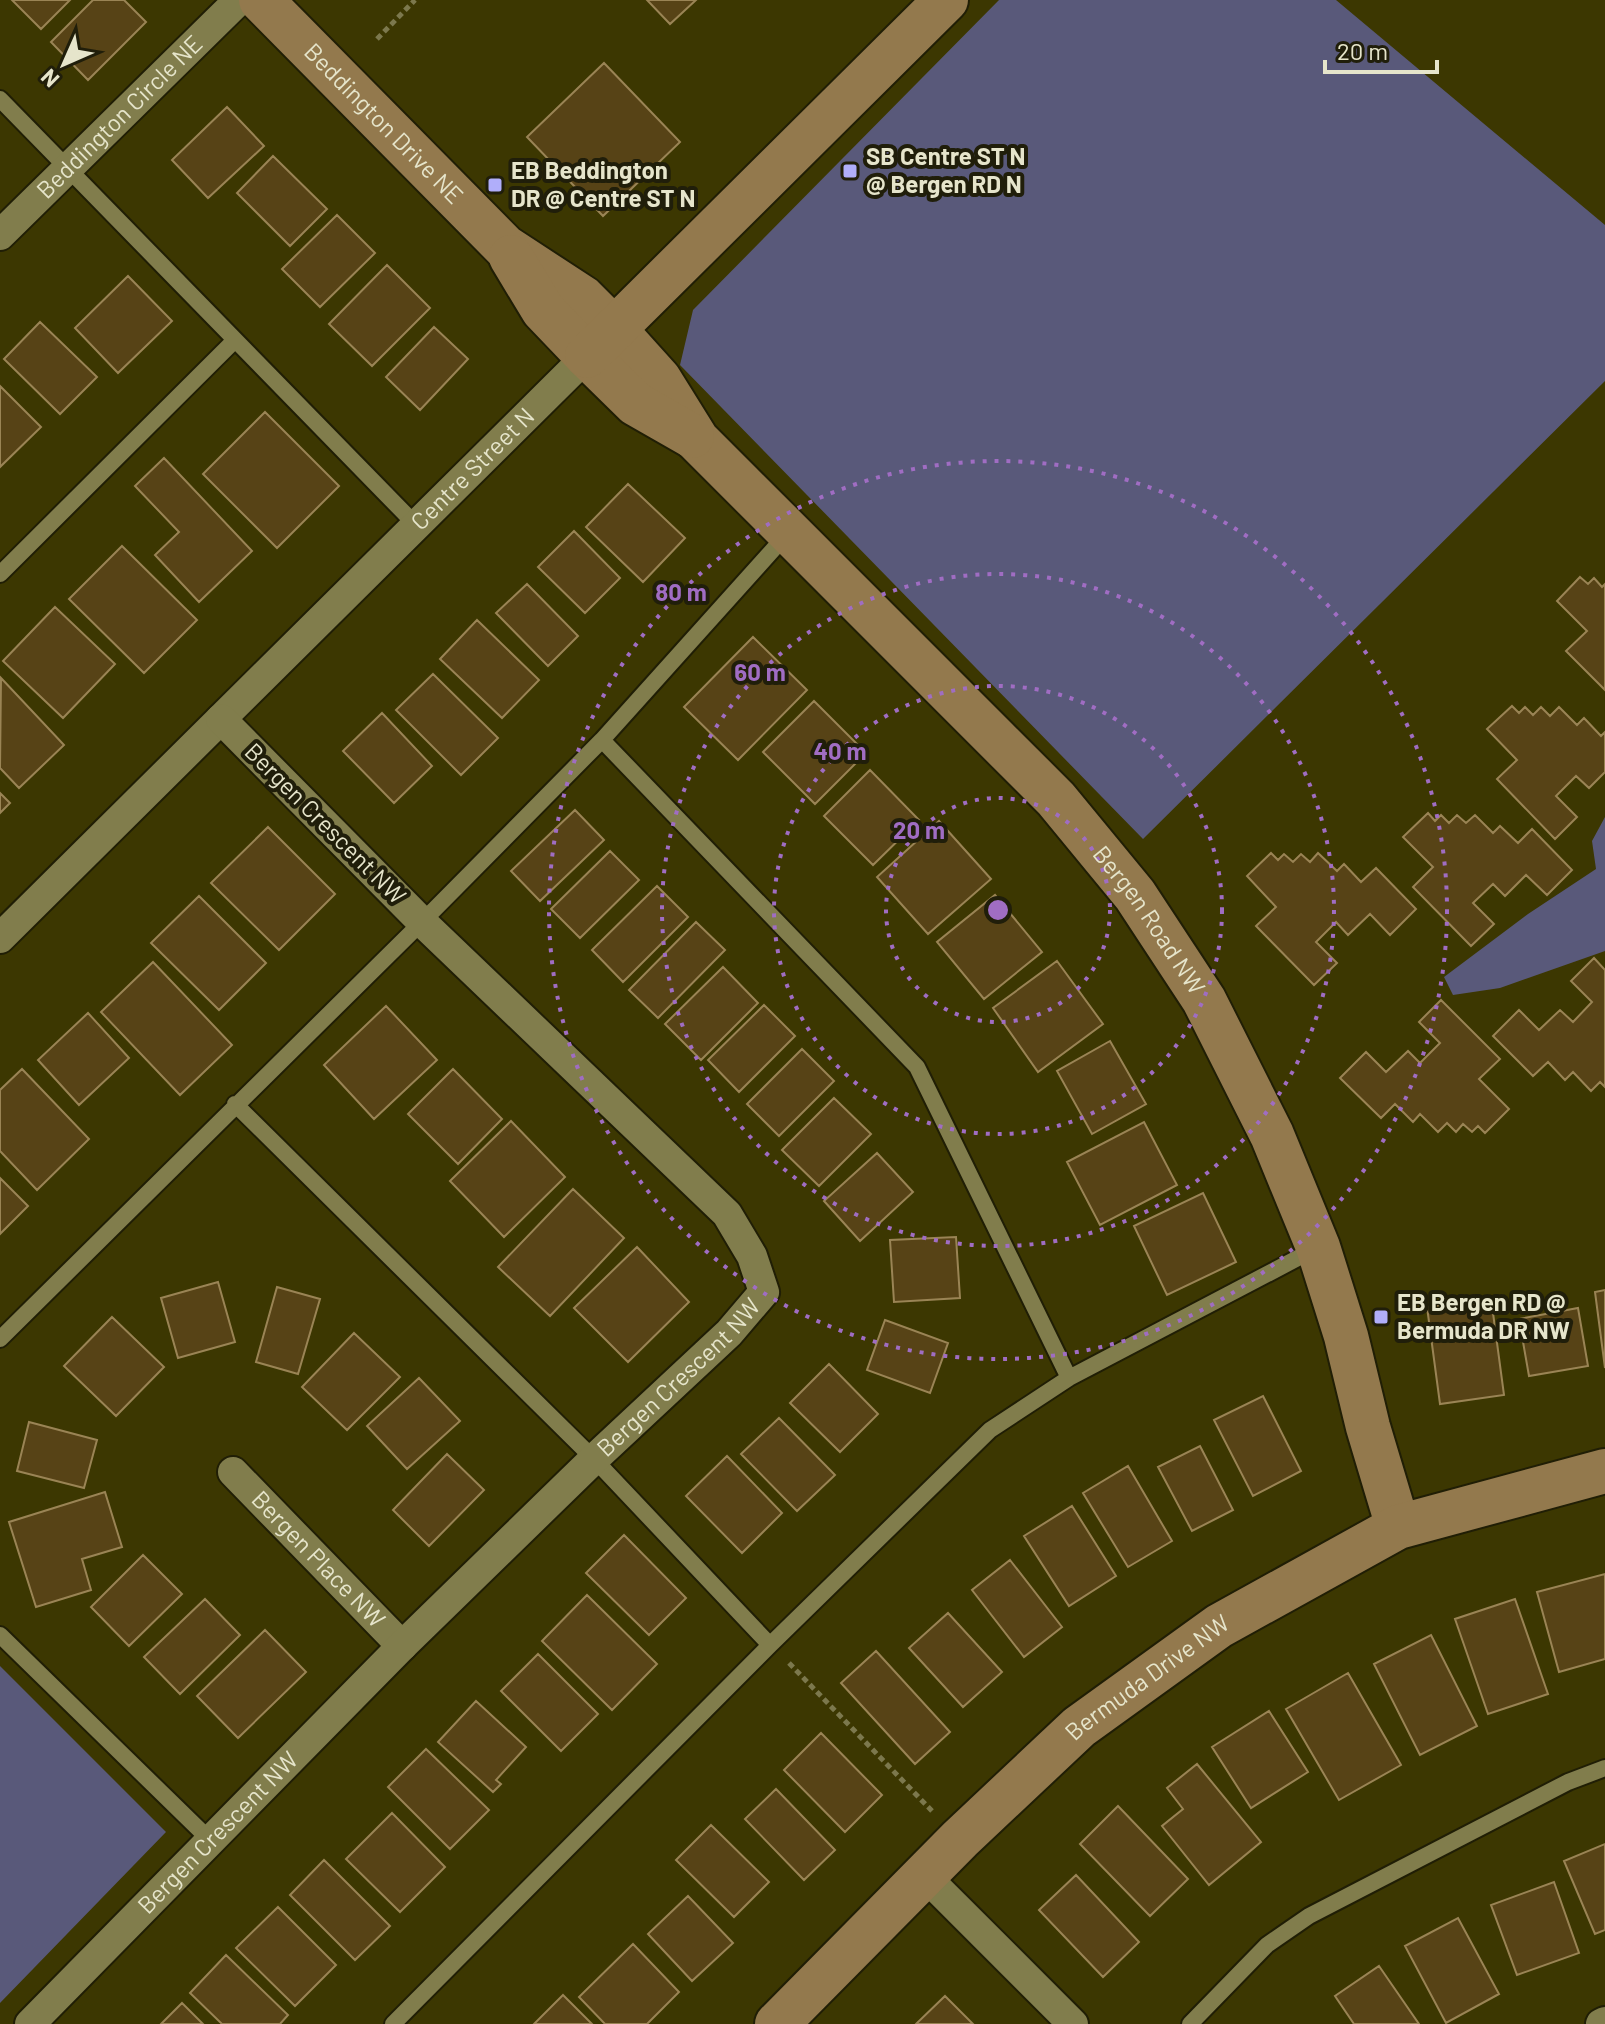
<svg xmlns="http://www.w3.org/2000/svg" width="1605" height="2024" viewBox="0 0 1605 2024" font-family="Barlow,sans-serif">
<rect width="100%" height="100%" fill="#3c3701"/>
<path fill="#59597a" d="M 999,0 L 1336,0 L 1605,225 L 1605,381 L 1143,839 L 680,365 L 693,310 Z
M 1605,817 L 1605,951 L 1500,988 L 1453,995 L 1444,977 L 1528,914 L 1596,869 L 1592,841 Z
M 0,1666 L 166,1832 L 0,2003 Z"/>
<path fill="#574316" stroke="#9a8455" stroke-width="2" d="M 12,0 L 70,0 L 41,29 Z
M 93,0 L 124,0 L 146,22 L 88,80 L 51,42 Z
M 647,0 L 696,0 L 670,24 Z
M 604,63 L 680,142 L 603,216 L 527,137 Z
M 227,107 L 264,146 L 208,198 L 172,160 Z
M 273,156 L 327,209 L 290,246 L 237,193 Z
M 337,215 L 375,253 L 320,307 L 282,269 Z
M 387,265 L 430,308 L 372,366 L 329,324 Z
M 128,276 L 172,321 L 118,373 L 75,328 Z
M 40,322 L 97,377 L 60,414 L 4,359 Z
M 434,327 L 468,359 L 420,410 L 386,377 Z
M 0,386 L 41,427 L 0,467 Z
M 265,412 L 339,486 L 277,548 L 203,474 Z
M 164,458 L 252,551 L 199,602 L 155,555 L 179,532 L 135,486 Z
M 628,484 L 685,538 L 643,582 L 586,527 Z
M 574,531 L 620,578 L 585,613 L 538,567 Z
M 122,546 L 197,620 L 144,673 L 69,599 Z
M 1580,577 L 1588,584 L 1594,578 L 1602,587 L 1605,584 L 1605,690 L 1566,651 L 1587,631 L 1557,601 Z
M 527,584 L 578,636 L 548,666 L 496,613 Z
M 55,607 L 115,664 L 63,718 L 3,661 Z
M 477,620 L 539,680 L 502,718 L 440,659 Z
M 753,637 L 807,690 L 738,760 L 684,707 Z
M 433,674 L 498,738 L 461,775 L 396,710 Z
M 1,678 L 64,745 L 19,788 L 0,768 Z
M 814,701 L 866,753 L 815,804 L 763,752 Z
M 1512,706 L 1519,713 L 1525,707 L 1533,715 L 1541,707 L 1550,716 L 1559,707 L 1577,725 L 1584,718 L 1601,736 L 1605,732 L 1605,772 L 1589,788 L 1576,776 L 1556,796 L 1577,817 L 1555,839 L 1497,779 L 1517,760 L 1487,729 Z
M 382,713 L 432,766 L 394,803 L 343,751 Z
M 870,770 L 919,820 L 873,865 L 824,816 Z
M 0,793 L 10,803 L 0,813 Z
M 575,810 L 604,840 L 540,901 L 511,871 Z
M 1428,813 L 1435,821 L 1441,815 L 1449,823 L 1457,815 L 1466,823 L 1475,815 L 1493,833 L 1500,826 L 1518,843 L 1532,829 L 1572,870 L 1547,895 L 1526,875 L 1505,896 L 1493,884 L 1473,903 L 1494,924 L 1471,946 L 1413,887 L 1433,867 L 1403,837 Z
M 939,821 L 991,879 L 928,934 L 877,877 Z
M 268,827 L 335,894 L 279,950 L 211,883 Z
M 610,851 L 639,880 L 580,938 L 551,909 Z
M 1271,853 L 1278,860 L 1284,854 L 1293,862 L 1301,854 L 1310,862 L 1318,853 L 1337,871 L 1344,864 L 1361,882 L 1376,868 L 1416,909 L 1390,935 L 1370,914 L 1348,935 L 1336,922 L 1316,942 L 1337,963 L 1314,985 L 1256,926 L 1276,907 L 1247,876 Z
M 657,886 L 688,917 L 623,982 L 592,950 Z
M 995,895 L 1042,952 L 984,999 L 937,942 Z
M 199,896 L 266,963 L 219,1010 L 151,943 Z
M 696,922 L 725,950 L 658,1018 L 629,990 Z
M 1594,958 L 1605,970 L 1605,1087 L 1600,1082 L 1591,1091 L 1573,1072 L 1565,1080 L 1548,1062 L 1533,1076 L 1493,1036 L 1519,1010 L 1539,1030 L 1560,1010 L 1573,1022 L 1592,1002 L 1571,981 Z
M 1057,961 L 1103,1024 L 1038,1072 L 993,1008 Z
M 153,962 L 232,1045 L 180,1095 L 101,1012 Z
M 723,967 L 758,1003 L 701,1060 L 665,1024 Z
M 1441,1000 L 1500,1059 L 1479,1079 L 1509,1109 L 1485,1133 L 1478,1126 L 1472,1132 L 1463,1124 L 1456,1132 L 1447,1123 L 1438,1132 L 1420,1114 L 1413,1122 L 1395,1104 L 1381,1118 L 1340,1078 L 1366,1052 L 1386,1072 L 1408,1051 L 1420,1063 L 1440,1043 L 1419,1022 Z
M 764,1005 L 795,1036 L 739,1092 L 708,1060 Z
M 386,1006 L 437,1060 L 374,1119 L 324,1065 Z
M 88,1013 L 129,1058 L 79,1105 L 38,1060 Z
M 1110,1041 L 1146,1104 L 1092,1134 L 1057,1071 Z
M 802,1049 L 834,1081 L 779,1136 L 747,1104 Z
M 22,1069 L 89,1139 L 37,1190 L 0,1151 L 0,1090 Z
M 453,1069 L 502,1119 L 458,1164 L 408,1114 Z
M 834,1098 L 871,1134 L 819,1186 L 782,1150 Z
M 511,1121 L 565,1177 L 504,1237 L 450,1181 Z
M 1144,1122 L 1177,1185 L 1100,1225 L 1067,1162 Z
M 877,1153 L 913,1192 L 860,1241 L 824,1201 Z
M 0,1178 L 28,1206 L 0,1234 Z
M 573,1189 L 624,1238 L 550,1316 L 498,1267 Z
M 1203,1193 L 1236,1262 L 1167,1295 L 1134,1226 Z
M 956,1237 L 960,1298 L 894,1302 L 890,1240 Z
M 637,1247 L 689,1302 L 628,1362 L 574,1308 Z
M 218,1282 L 235,1342 L 178,1358 L 161,1298 Z
M 277,1287 L 320,1299 L 298,1374 L 256,1362 Z
M 1605,1290 L 1605,1368 L 1595,1292 Z
M 1491,1298 L 1504,1395 L 1440,1404 L 1427,1307 Z
M 1578,1308 L 1588,1366 L 1529,1376 L 1519,1319 Z
M 112,1317 L 164,1367 L 116,1416 L 64,1366 Z
M 885,1320 L 948,1343 L 930,1393 L 867,1370 Z
M 354,1333 L 400,1377 L 347,1430 L 302,1387 Z
M 829,1364 L 878,1414 L 840,1452 L 790,1403 Z
M 419,1378 L 460,1421 L 407,1469 L 367,1426 Z
M 1263,1396 L 1301,1471 L 1253,1496 L 1214,1420 Z
M 779,1418 L 835,1475 L 797,1511 L 741,1454 Z
M 29,1422 L 97,1440 L 84,1488 L 17,1471 Z
M 1200,1446 L 1233,1510 L 1192,1531 L 1158,1467 Z
M 447,1454 L 484,1490 L 429,1546 L 393,1510 Z
M 727,1456 L 782,1513 L 742,1553 L 686,1496 Z
M 1128,1466 L 1172,1541 L 1128,1567 L 1083,1493 Z
M 105,1492 L 122,1547 L 82,1559 L 91,1590 L 36,1607 L 9,1522 Z
M 1072,1506 L 1116,1576 L 1069,1606 L 1024,1536 Z
M 624,1535 L 686,1598 L 649,1635 L 586,1573 Z
M 143,1555 L 182,1594 L 129,1646 L 91,1607 Z
M 1010,1560 L 1062,1627 L 1024,1657 L 972,1590 Z
M 1605,1574 L 1605,1659 L 1559,1672 L 1537,1592 Z
M 587,1595 L 657,1664 L 612,1710 L 542,1641 Z
M 205,1599 L 240,1635 L 180,1694 L 144,1657 Z
M 1515,1599 L 1548,1694 L 1488,1714 L 1455,1619 Z
M 948,1613 L 1002,1672 L 963,1707 L 909,1648 Z
M 265,1630 L 306,1672 L 238,1738 L 197,1696 Z
M 1431,1635 L 1477,1726 L 1420,1755 L 1374,1664 Z
M 876,1651 L 950,1732 L 915,1764 L 841,1683 Z
M 538,1654 L 598,1714 L 561,1751 L 501,1691 Z
M 1348,1673 L 1401,1765 L 1339,1800 L 1286,1709 Z
M 476,1701 L 526,1747 L 496,1780 L 501,1784 L 493,1792 L 438,1742 Z
M 1269,1711 L 1308,1772 L 1251,1808 L 1212,1747 Z
M 821,1733 L 882,1795 L 845,1832 L 784,1770 Z
M 426,1749 L 489,1810 L 450,1849 L 388,1787 Z
M 1197,1764 L 1261,1842 L 1209,1885 L 1162,1826 L 1183,1809 L 1167,1788 Z
M 776,1789 L 835,1850 L 804,1880 L 745,1819 Z
M 1118,1806 L 1188,1879 L 1150,1916 L 1080,1844 Z
M 392,1813 L 445,1867 L 400,1912 L 346,1859 Z
M 711,1825 L 769,1882 L 734,1917 L 676,1860 Z
M 1605,1844 L 1605,1930 L 1595,1934 L 1564,1861 Z
M 324,1860 L 390,1926 L 355,1960 L 290,1895 Z
M 1076,1875 L 1139,1942 L 1103,1977 L 1039,1910 Z
M 1554,1882 L 1579,1953 L 1517,1975 L 1491,1905 Z
M 688,1896 L 733,1943 L 692,1981 L 648,1934 Z
M 278,1907 L 336,1965 L 295,2006 L 236,1948 Z
M 1458,1918 L 1499,1994 L 1446,2023 L 1405,1946 Z
M 633,1944 L 679,1992 L 647,2024 L 605,2024 L 579,1997 Z
M 226,1955 L 288,2015 L 280,2024 L 222,2024 L 190,1993 Z
M 1379,1966 L 1419,2024 L 1354,2024 L 1335,1996 Z
M 563,1995 L 592,2024 L 534,2024 Z
M 945,1996 L 973,2024 L 916,2024 Z
M 182,2003 L 203,2024 L 161,2024 Z"/>
<g fill="none" stroke-linecap="round" stroke-linejoin="round">
<g stroke="#201e05" stroke-width="20">
<path id="lane" d="M 0,99 L 416,525
M 0,574 L 234,341
M 602,740 L 917,1067 L 1069,1378
M 235,1104 L 594,1459 L 770,1645
M 0,1339 L 422,922 L 602,740 L 788,533
M 0,1635 L 211,1841
M 393,2024 L 770,1645 L 990,1430 L 1069,1378 L 1315,1249
M 1190,2024 L 1267,1945 L 1309,1916 L 1568,1782 L 1605,1768"/>
</g>
<g stroke="#201e05" stroke-width="34">
<g id="street">
<path id="s1" d="M 0,235 L 239,0"/>
<path id="s2" d="M 0,938 L 587,356"/>
<path id="s3" d="M 233,1472 L 402,1646"/>
<path d="M 924,1875 L 1073,2024"/>
<path id="s4" d="M 30,2024 L 402,1646 L 594,1459 L 729,1333 L 764,1292 L 752,1256 L 727,1214 L 422,922 L 221,719"/>
<path d="M 1601,2024 L 1605,2022"/>
</g>
</g>
<g stroke="#201e05" stroke-width="48">
<g id="secondary">
<path id="s5" d="M 261,0 L 505,247 L 583,298 L 614,329 L 659,379 L 697,440 L 1056,799 L 1135,895 L 1204,1000 L 1272,1135 L 1318,1247 L 1346,1336 L 1368,1427 L 1398,1527"/>
<path d="M 511,257 L 543,310 L 587,356 L 636,404 L 692,436"/>
<path d="M 587,356 L 946,0"/>
<path id="s6" d="M 777,2024 L 960,1839 L 1079,1727 L 1219,1626 L 1398,1527 L 1605,1471"/>
</g>
</g>
<path stroke="#7c784d" stroke-width="5" stroke-dasharray="6 4" stroke-linecap="butt" d="M 377,39 L 415,0
M 789,1663 L 932,1811"/>
<use href="#lane" stroke="#817d4c" stroke-width="16"/>
<use href="#street" stroke="#817d4c" stroke-width="30"/>
<use href="#secondary" stroke="#93794d" stroke-width="44"/>
</g>
<g fill="none" stroke="#a06dc3" stroke-width="4" stroke-dasharray="4 8">
<circle cx="998" cy="910" r="112"/>
<circle cx="998" cy="910" r="224"/>
<circle cx="998" cy="910" r="336"/>
<circle cx="998" cy="910" r="449"/>
</g>
<g fill="#b0aefa" stroke="#201e0a" stroke-width="3">
<rect x="842" y="163" width="16" height="16" rx="4"/>
<rect x="487" y="177" width="16" height="16" rx="4"/>
<rect x="1373" y="1309" width="16" height="16" rx="4"/>
</g>
<g text-anchor="middle" stroke-width="8" stroke-linejoin="round" paint-order="stroke">
<g font-size="24" fill="#e6e5cb" stroke="#201e0a">
<text dy="8" stroke="none"><textPath href="#s1" startOffset="168">Beddington Circle NE</textPath></text>
<text dy="8" stroke="none"><textPath href="#s5" startOffset="174">Beddington Drive NE</textPath></text>
<text dy="8" stroke="none"><textPath href="#s2" startOffset="666">Centre Street N</textPath></text>
<text transform="translate(325 824) rotate(45)" y="8">Bergen Crescent NW</text>
<text dy="8" stroke="none"><textPath href="#s5" startOffset="1284">Bergen Road NW</textPath></text>
<text dy="8" stroke="none"><textPath href="#s4" startOffset="916">Bergen Crescent NW</textPath></text>
<text dy="8" stroke="none"><textPath href="#s3" startOffset="122">Bergen Place NW</textPath></text>
<text dy="8" stroke="none"><textPath href="#s6" startOffset="508">Bermuda Drive NW</textPath></text>
<text dy="8" stroke="none"><textPath href="#s4" startOffset="268">Bergen Crescent NW</textPath></text>
</g>
<g font-size="24" font-weight="bold" fill="#e6e5cb" stroke="#201e0a" text-anchor="start">
<text x="866" y="165">SB Centre ST N<tspan x="866" dy="28">@ Bergen RD N</tspan></text>
<text x="511" y="179">EB Beddington<tspan x="511" dy="28">DR @ Centre ST N</tspan></text>
<text x="1397" y="1311">EB Bergen RD @<tspan x="1397" dy="28">Bermuda DR NW</tspan></text>
</g>
</g>
<circle cx="998" cy="910" r="12" fill="#a06dc3" stroke="#201e0a" stroke-width="4"/>
<g font-size="24" text-anchor="middle" font-weight="bold" fill="#a06dc3" stroke="#201e0a" stroke-width="8" stroke-linejoin="round" paint-order="stroke">
<text x="681" y="601">80 m</text>
<text x="760" y="681">60 m</text>
<text x="840" y="760">40 m</text>
<text x="919" y="839">20 m</text>
</g>
<g transform="translate(64 64) rotate(225)" stroke="#201e0a" stroke-width="6" paint-order="stroke">
<path d="M0-6L14 30L0 20L-14 30Z" fill="#e6e5cb"/>
<text y="-12" font-size="22" font-weight="bold" text-anchor="middle" fill="#e6e5cb">N</text>
</g>
<path d="M1325 60v12h112v-12" fill="none" stroke="#e6e5cb" stroke-width="4"/>
<text x="1337" y="60" font-size="24" fill="#e6e5cb" stroke="#201e0a" stroke-width="6" paint-order="stroke">20 m</text>
</svg>
